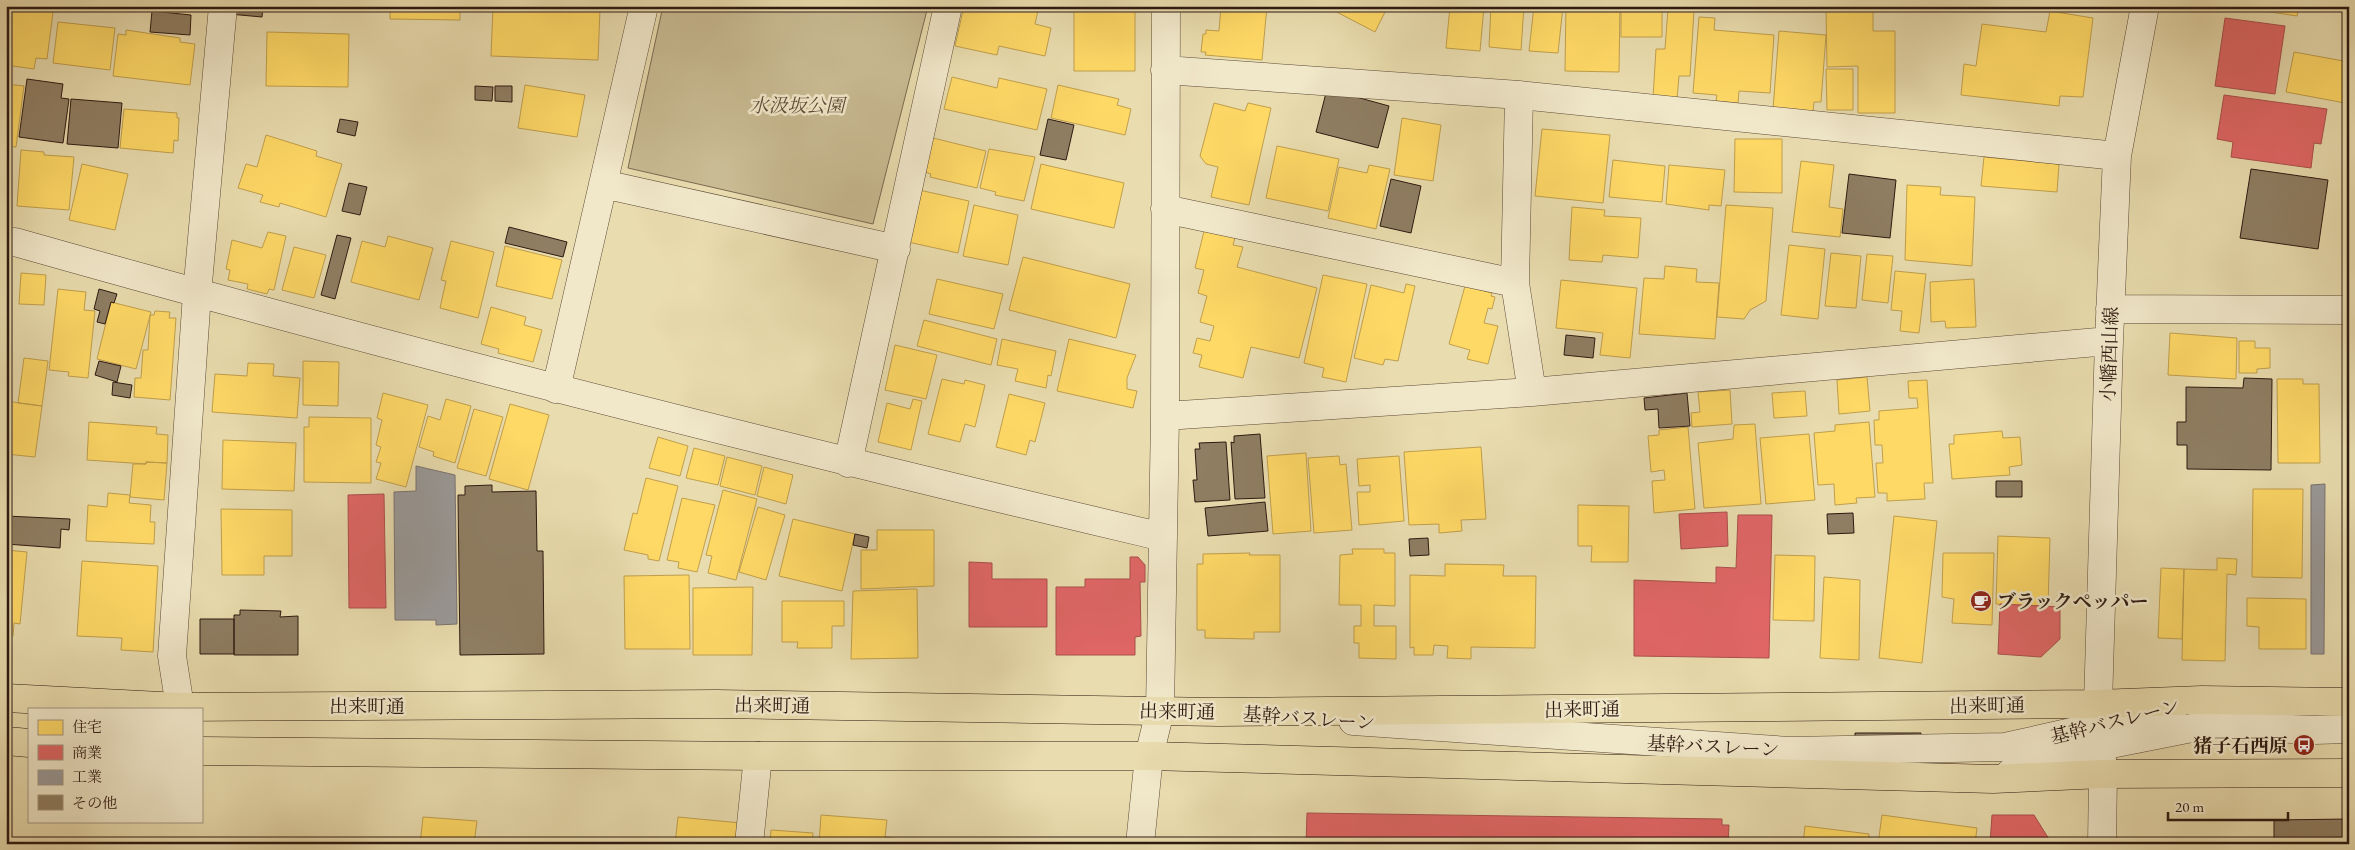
<svg xmlns="http://www.w3.org/2000/svg" width="2355" height="850" viewBox="0 0 2355 850" font-family="'EB Garamond','Noto Serif JP',serif">
<rect width="100%" height="100%" fill="#e9dcae"/>
<filter id="stains"><feTurbulence type="fractalNoise" baseFrequency=".004" numOctaves="4"/><feColorMatrix values="0 0 0 0 .2 0 0 0 0 .09 0 0 0 0 .02 0 0 0 .5 -.17"/></filter>
<radialGradient id="worn" r=".72"><stop offset=".6" stop-color="#630" stop-opacity="0"/><stop offset="1" stop-color="#630" stop-opacity=".3"/></radialGradient>
<path fill="#c9bb93" stroke="#7b6a52" d="M 663,6 L 928,6 L 873,224 L 628,168 Z"/>
<path fill="#ffd966" stroke="#c09f4c" d="M 8,6 L 53,12 L 47,59 L 36,58 L 34,69 L 6,65 Z
M 390,6 L 460,6 L 460,20 L 390,19 Z
M 493,6 L 600,10 L 598,60 L 491,56 Z
M 964,6 L 1039,6 L 1035,24 L 1051,28 L 1045,56 L 999,46 L 997,55 L 955,46 Z
M 1074,6 L 1135,6 L 1135,71 L 1074,71 Z
M 1221,6 L 1267,6 L 1262,60 L 1205,55 L 1206,52 L 1201,52 L 1203,34 L 1206,34 L 1206,30 L 1219,31 Z
M 1332,6 L 1388,6 L 1375,32 L 1331,9 Z
M 1450,6 L 1484,6 L 1480,51 L 1446,48 Z
M 1491,6 L 1524,6 L 1521,50 L 1489,47 Z
M 1534,6 L 1563,6 L 1558,53 L 1529,51 Z
M 1566,6 L 1620,6 L 1619,72 L 1565,71 Z
M 1621,6 L 1662,6 L 1662,37 L 1621,37 Z
M 2230,6 L 2299,6 L 2297,16 Z
M 1826,8 L 1873,8 L 1873,31 L 1895,31 L 1895,113 L 1858,113 L 1858,66 L 1827,67 Z
M 1668,9 L 1694,11 L 1690,76 L 1679,76 L 1677,99 L 1653,98 L 1656,49 L 1665,49 Z
M 2050,11 L 2093,18 L 2083,97 L 2060,96 L 2059,106 L 1961,95 L 1964,64 L 1976,66 L 1982,24 L 2046,32 Z
M 1699,17 L 1715,18 L 1714,30 L 1774,35 L 1770,93 L 1739,91 L 1738,103 L 1716,101 L 1717,95 L 1693,93 Z
M 58,22 L 115,28 L 110,70 L 53,63 Z
M 126,30 L 180,38 L 180,42 L 195,44 L 190,85 L 113,76 L 118,34 L 126,35 Z
M 1779,31 L 1826,35 L 1821,102 L 1814,102 L 1813,112 L 1773,109 Z
M 267,32 L 349,34 L 348,87 L 266,86 Z
M 2294,52 L 2349,62 L 2345,103 L 2286,92 Z
M 1826,69 L 1853,69 L 1853,110 L 1827,110 Z
M 952,77 L 997,88 L 999,78 L 1047,89 L 1037,130 L 944,109 Z
M 6,84 L 24,86 L 16,147 L 6,146 Z
M 525,85 L 585,95 L 577,137 L 518,128 Z
M 1058,85 L 1119,99 L 1117,105 L 1131,109 L 1125,135 L 1051,118 Z
M 1214,103 L 1245,111 L 1248,103 L 1271,108 L 1249,205 L 1211,197 L 1218,167 L 1206,164 L 1200,156 Z
M 124,109 L 177,113 L 177,118 L 179,118 L 178,141 L 174,140 L 173,153 L 120,148 Z
M 1402,118 L 1441,125 L 1433,181 L 1394,175 Z
M 1542,129 L 1610,135 L 1603,203 L 1535,196 Z
M 266,135 L 317,151 L 316,156 L 342,164 L 326,217 L 280,203 L 279,207 L 260,202 L 263,195 L 238,188 L 246,164 L 257,167 Z
M 933,138 L 986,151 L 977,188 L 930,177 L 931,174 L 925,172 Z
M 1735,139 L 1782,139 L 1782,193 L 1734,192 Z
M 1277,146 L 1339,159 L 1328,211 L 1266,198 Z
M 989,149 L 1035,157 L 1024,201 L 995,195 L 996,192 L 980,188 Z
M 21,150 L 44,152 L 44,155 L 74,157 L 69,210 L 17,206 Z
M 1984,157 L 2059,164 L 2057,192 L 1981,186 Z
M 1613,160 L 1665,166 L 1662,202 L 1609,197 Z
M 1801,161 L 1834,165 L 1829,207 L 1843,209 L 1840,237 L 1792,232 Z
M 82,164 L 128,174 L 115,230 L 69,220 Z
M 1041,164 L 1124,183 L 1114,228 L 1031,209 Z
M 1369,165 L 1390,169 L 1376,229 L 1328,218 L 1339,167 L 1367,173 Z
M 1669,165 L 1725,170 L 1721,206 L 1709,205 L 1709,210 L 1666,204 Z
M 1907,185 L 1941,187 L 1940,195 L 1975,197 L 1972,266 L 1905,260 Z
M 919,190 L 969,201 L 958,253 L 908,242 Z
M 974,205 L 1018,215 L 1008,265 L 963,256 Z
M 1726,205 L 1773,208 L 1766,301 L 1750,310 L 1744,319 L 1717,317 Z
M 1572,207 L 1605,210 L 1604,216 L 1641,218 L 1638,258 L 1603,255 L 1602,262 L 1569,260 Z
M 1205,227 L 1236,234 L 1233,245 L 1243,247 L 1237,267 L 1317,288 L 1299,358 L 1251,347 L 1243,378 L 1199,367 L 1202,355 L 1193,353 L 1197,338 L 1210,341 L 1214,326 L 1200,322 L 1207,296 L 1198,293 L 1204,270 L 1195,268 Z
M 268,232 L 286,236 L 274,290 L 269,289 L 267,294 L 247,289 L 248,284 L 228,280 L 230,270 L 226,269 L 232,240 L 262,248 Z
M 388,236 L 433,248 L 419,300 L 351,282 L 362,241 L 385,247 Z
M 451,241 L 494,252 L 478,318 L 440,308 L 446,281 L 441,280 Z
M 1789,245 L 1825,249 L 1818,319 L 1781,315 Z
M 505,246 L 562,260 L 552,299 L 496,286 Z
M 294,247 L 326,255 L 314,298 L 282,290 Z
M 1831,253 L 1861,256 L 1856,308 L 1825,306 Z
M 1867,254 L 1893,256 L 1888,303 L 1862,300 Z
M 1023,257 L 1130,284 L 1116,338 L 1009,310 Z
M 1665,266 L 1697,269 L 1696,282 L 1719,283 L 1715,339 L 1639,334 L 1644,278 L 1664,279 Z
M 1895,271 L 1926,274 L 1919,333 L 1900,331 L 1902,311 L 1891,310 Z
M 21,273 L 46,275 L 44,305 L 19,304 Z
M 1323,275 L 1367,284 L 1346,382 L 1322,377 L 1324,368 L 1304,363 Z
M 937,279 L 1003,294 L 994,329 L 929,314 Z
M 1974,279 L 1976,327 L 1946,328 L 1945,321 L 1931,322 L 1930,282 Z
M 1561,280 L 1637,288 L 1630,358 L 1600,355 L 1603,333 L 1556,328 Z
M 1406,284 L 1415,286 L 1398,361 L 1385,359 L 1383,365 L 1354,358 L 1371,285 L 1404,293 Z
M 1465,286 L 1492,293 L 1491,296 L 1495,297 L 1492,309 L 1488,308 L 1484,323 L 1498,326 L 1488,364 L 1467,359 L 1470,350 L 1449,344 Z
M 58,289 L 86,292 L 84,310 L 95,311 L 88,378 L 68,376 L 69,372 L 49,370 Z
M 111,302 L 151,312 L 136,369 L 97,359 Z
M 491,307 L 526,317 L 524,325 L 542,330 L 533,362 L 498,353 L 499,349 L 481,344 Z
M 155,311 L 170,312 L 169,318 L 176,318 L 170,400 L 134,397 L 135,378 L 141,378 L 143,350 L 148,350 L 150,315 L 154,315 Z
M 924,320 L 997,339 L 991,365 L 917,346 Z
M 2170,333 L 2237,338 L 2236,379 L 2168,375 Z
M 1002,339 L 1056,351 L 1051,376 L 1048,375 L 1046,388 L 1015,381 L 1018,369 L 997,365 Z
M 1069,339 L 1136,355 L 1127,378 L 1127,389 L 1137,391 L 1133,408 L 1057,391 Z
M 2239,341 L 2255,341 L 2255,348 L 2270,348 L 2270,368 L 2257,369 L 2257,373 L 2239,373 Z
M 895,345 L 937,355 L 926,399 L 885,390 Z
M 24,358 L 48,361 L 42,406 L 18,403 Z
M 303,361 L 339,362 L 338,406 L 303,405 Z
M 248,363 L 274,364 L 273,376 L 300,378 L 297,418 L 212,412 L 215,374 L 247,376 Z
M 1867,377 L 1870,411 L 1839,414 L 1837,380 Z
M 942,379 L 964,384 L 965,380 L 985,385 L 975,427 L 965,424 L 960,442 L 928,434 Z
M 2277,379 L 2303,379 L 2303,384 L 2319,384 L 2320,463 L 2278,463 Z
M 1927,380 L 1933,483 L 1924,483 L 1925,499 L 1887,501 L 1887,493 L 1878,493 L 1876,463 L 1883,463 L 1882,445 L 1875,445 L 1874,420 L 1879,420 L 1879,411 L 1918,408 L 1917,398 L 1909,398 L 1908,381 Z
M 1730,390 L 1732,424 L 1692,427 L 1691,413 L 1700,412 L 1698,392 Z
M 1805,391 L 1807,416 L 1774,418 L 1772,393 Z
M 383,393 L 428,405 L 406,487 L 376,479 L 381,463 L 376,462 L 381,447 L 376,445 L 382,420 L 377,418 Z
M 1009,394 L 1045,403 L 1035,442 L 1030,440 L 1026,455 L 996,447 Z
M 446,399 L 471,406 L 455,463 L 433,456 L 434,452 L 419,447 L 428,416 L 440,420 Z
M 913,399 L 922,401 L 911,450 L 878,442 L 887,403 L 910,409 Z
M 6,401 L 42,406 L 35,457 L 6,454 Z
M 510,404 L 549,415 L 528,490 L 489,479 Z
M 474,409 L 503,417 L 486,476 L 457,468 Z
M 309,417 L 371,418 L 371,483 L 304,482 L 304,427 L 309,427 Z
M 89,422 L 157,427 L 156,434 L 168,435 L 167,463 L 146,462 L 146,464 L 87,460 Z
M 1869,422 L 1875,497 L 1856,498 L 1857,503 L 1835,505 L 1834,484 L 1818,485 L 1814,433 L 1835,431 L 1835,425 Z
M 1755,424 L 1761,504 L 1704,508 L 1698,443 L 1733,439 L 1734,425 Z
M 1688,427 L 1695,509 L 1654,513 L 1652,481 L 1665,480 L 1664,470 L 1651,472 L 1648,436 L 1659,435 L 1659,430 Z
M 2002,431 L 2003,438 L 2020,437 L 2022,465 L 2009,467 L 2010,475 L 1952,479 L 1949,444 L 1954,444 L 1954,435 Z
M 1809,434 L 1815,500 L 1766,504 L 1760,438 Z
M 658,437 L 688,446 L 680,476 L 649,468 Z
M 223,440 L 296,443 L 294,491 L 222,489 Z
M 1481,447 L 1486,519 L 1461,520 L 1462,531 L 1439,533 L 1439,524 L 1409,525 L 1404,452 Z
M 694,448 L 725,456 L 718,485 L 686,478 Z
M 1306,453 L 1311,531 L 1273,534 L 1267,456 Z
M 1339,456 L 1340,465 L 1346,464 L 1352,530 L 1314,533 L 1308,458 Z
M 1399,456 L 1404,521 L 1359,525 L 1357,492 L 1370,492 L 1370,485 L 1359,486 L 1357,459 Z
M 727,457 L 762,466 L 755,495 L 720,486 Z
M 146,462 L 167,463 L 164,500 L 130,497 L 133,464 L 146,464 Z
M 764,467 L 793,475 L 786,504 L 757,496 Z
M 646,478 L 678,486 L 659,561 L 648,559 L 648,555 L 624,550 L 633,513 L 637,514 Z
M 2253,489 L 2303,489 L 2302,578 L 2252,577 Z
M 723,490 L 757,499 L 736,580 L 708,573 L 712,556 L 706,555 Z
M 108,493 L 130,495 L 129,503 L 151,505 L 150,522 L 155,522 L 154,544 L 86,541 L 88,505 L 107,507 Z
M 682,498 L 715,505 L 697,572 L 678,568 L 679,562 L 667,560 Z
M 1578,505 L 1629,506 L 1628,562 L 1591,562 L 1592,546 L 1578,546 Z
M 758,507 L 785,515 L 766,580 L 739,572 Z
M 221,509 L 292,510 L 292,556 L 264,556 L 264,575 L 222,575 Z
M 1894,516 L 1937,521 L 1922,663 L 1879,658 Z
M 793,519 L 855,534 L 842,591 L 779,576 Z
M 877,530 L 934,530 L 934,586 L 861,589 L 861,550 L 877,550 Z
M 1998,536 L 2050,538 L 2048,606 L 1996,604 Z
M 1352,549 L 1384,549 L 1384,553 L 1395,553 L 1395,606 L 1374,605 L 1374,626 L 1396,626 L 1396,659 L 1359,658 L 1359,643 L 1354,643 L 1354,626 L 1361,626 L 1361,605 L 1339,605 L 1340,555 L 1353,554 Z
M 6,550 L 27,552 L 20,624 L 14,623 L 13,636 L 6,635 Z
M 1250,553 L 1249,555 L 1280,555 L 1280,632 L 1254,632 L 1254,639 L 1205,638 L 1205,630 L 1197,630 L 1197,564 L 1203,564 L 1203,554 Z
M 1943,553 L 1994,553 L 1992,625 L 1952,623 L 1954,599 L 1942,597 Z
M 1775,555 L 1815,556 L 1814,621 L 1773,620 Z
M 2217,558 L 2237,559 L 2236,575 L 2227,574 L 2225,661 L 2182,660 L 2184,569 L 2217,570 Z
M 82,561 L 158,566 L 153,652 L 121,650 L 122,638 L 77,636 Z
M 1445,564 L 1504,565 L 1503,576 L 1536,576 L 1535,648 L 1471,647 L 1471,659 L 1447,658 L 1448,646 L 1434,645 L 1433,655 L 1414,655 L 1414,647 L 1410,648 L 1410,575 L 1445,576 Z
M 2161,568 L 2184,569 L 2182,639 L 2158,638 Z
M 689,575 L 690,649 L 625,649 L 624,576 Z
M 1824,577 L 1860,580 L 1859,660 L 1820,658 Z
M 753,587 L 752,655 L 693,655 L 693,588 Z
M 917,589 L 918,658 L 851,659 L 853,591 Z
M 2247,598 L 2306,599 L 2306,649 L 2259,649 L 2259,627 L 2247,626 Z
M 782,601 L 844,601 L 844,626 L 832,626 L 832,648 L 797,648 L 798,642 L 782,642 Z
M 821,815 L 887,820 L 885,837 L 895,838 L 895,844 L 819,844 Z
M 1882,815 L 1977,828 L 1975,844 L 1878,844 Z
M 423,817 L 477,821 L 474,844 L 420,844 Z
M 678,817 L 741,823 L 739,844 L 675,844 Z
M 1805,826 L 1869,834 L 1868,844 L 1803,844 Z
M 771,830 L 813,833 L 812,844 L 770,844 Z"/>
<path fill="#e06666" stroke="#aa4f4c" d="M 2225,18 L 2285,26 L 2275,94 L 2215,86 Z
M 2224,95 L 2327,109 L 2321,144 L 2314,143 L 2311,168 L 2231,157 L 2233,142 L 2217,139 Z
M 384,494 L 386,608 L 349,608 L 348,495 Z
M 1727,512 L 1728,546 L 1681,549 L 1679,514 Z
M 1738,515 L 1772,515 L 1769,658 L 1634,656 L 1634,580 L 1716,583 L 1716,567 L 1736,568 Z
M 1130,557 L 1138,557 L 1145,565 L 1145,582 L 1140,582 L 1141,636 L 1135,637 L 1135,655 L 1056,655 L 1056,587 L 1085,587 L 1085,579 L 1130,579 Z
M 969,562 L 992,563 L 992,579 L 1047,579 L 1047,627 L 969,627 Z
M 2000,604 L 2060,607 L 2060,639 L 2041,657 L 1998,654 Z
M 1307,813 L 1722,819 L 1722,825 L 1729,825 L 1728,844 L 1306,844 Z
M 1992,815 L 2034,815 L 2052,844 L 1990,844 Z
M 1163,842 L 1271,844 L 1163,844 Z"/>
<path fill="#999" stroke="#797370" d="M 6,266 L 11,266 L 8,325 L 6,325 Z
M 416,466 L 455,475 L 457,624 L 436,625 L 436,620 L 395,620 L 394,492 L 416,491 Z
M 2325,484 L 2324,654 L 2311,654 L 2311,485 Z"/>
<path fill="#8f7e63" stroke="#2d1911" d="M 230,6 L 263,6 L 262,17 L 229,14 Z
M 152,11 L 191,15 L 190,35 L 150,32 Z
M 27,79 L 63,84 L 61,98 L 69,99 L 63,143 L 19,137 Z
M 475,86 L 493,87 L 492,101 L 475,100 Z
M 495,86 L 512,86 L 512,102 L 495,101 Z
M 1327,89 L 1389,106 L 1378,148 L 1316,132 Z
M 71,99 L 122,103 L 118,148 L 67,144 Z
M 340,119 L 358,122 L 355,136 L 337,132 Z
M 1048,119 L 1074,125 L 1066,160 L 1040,155 Z
M 2251,169 L 2328,180 L 2318,249 L 2240,238 Z
M 1849,174 L 1896,180 L 1890,238 L 1842,233 Z
M 1391,179 L 1421,186 L 1411,233 L 1380,226 Z
M 349,183 L 367,187 L 360,215 L 342,211 Z
M 509,227 L 567,242 L 563,257 L 505,243 Z
M 337,235 L 351,238 L 335,299 L 321,295 Z
M 99,289 L 117,294 L 114,303 L 111,302 L 105,324 L 97,322 L 100,311 L 94,309 Z
M 1566,335 L 1595,338 L 1593,358 L 1564,355 Z
M 99,361 L 121,366 L 117,382 L 95,375 Z
M 2244,378 L 2272,379 L 2271,470 L 2187,469 L 2187,445 L 2177,445 L 2177,422 L 2186,422 L 2186,387 L 2243,388 Z
M 113,382 L 132,385 L 130,398 L 112,395 Z
M 1687,393 L 1690,426 L 1659,428 L 1658,409 L 1645,410 L 1644,398 Z
M 1260,434 L 1265,498 L 1235,499 L 1231,442 L 1234,443 L 1234,436 Z
M 1226,442 L 1230,500 L 1195,502 L 1193,480 L 1197,480 L 1195,449 L 1200,449 L 1199,443 Z
M 1996,481 L 2022,481 L 2022,497 L 1996,497 Z
M 492,485 L 492,492 L 536,491 L 537,551 L 543,551 L 544,654 L 460,655 L 458,495 L 465,495 L 465,486 Z
M 1265,502 L 1268,531 L 1208,536 L 1205,508 Z
M 1853,513 L 1854,533 L 1828,534 L 1827,514 Z
M 6,516 L 70,519 L 69,530 L 61,529 L 60,548 L 6,544 Z
M 855,534 L 869,537 L 867,548 L 853,545 Z
M 1428,538 L 1429,555 L 1410,556 L 1409,539 Z
M 240,610 L 281,611 L 280,617 L 298,616 L 298,655 L 234,655 L 234,615 L 240,615 Z
M 200,619 L 234,619 L 234,654 L 200,654 Z
M 1855,733 L 1921,733 L 1921,740 L 1855,740 Z
M 2349,819 L 2349,844 L 2274,844 L 2274,820 Z"/>
<g fill="none" stroke-linecap="round" stroke-linejoin="round">
<g stroke="#5c4a38" stroke-width="29">
<path id="minor" d="M 1165,70 L 1519,95 L 2117,156
M 1519,95 L 1515,283 L 1532,392
M 603,184 L 896,249
M 1165,209 L 1515,283
M 6,243 L 15,242 C 396,350 779,447 1163,537
M 2110,309 L 2349,310
M 556,389 L 644,6
M 1165,416 L 1532,392 L 2109,341
M 848,463 L 948,6
M 180,707 L 172,656 L 197,294 L 223,6
M 1353,721 L 1790,751 L 2005,747 L 2099,726 L 2174,707
M 2009,774 L 2101,746 L 2207,725 L 2315,730 L 2349,729
M 749,844 L 758,756
M 1140,844 L 1149,756 L 1160,711 L 1165,416 L 1166,6
M 2102,844 L 2103,774 L 2098,704 L 2109,341 L 2117,156 L 2145,6"/>
</g>
<g stroke="#2d1911" stroke-width="29">
<path id="major" d="M 6,698 L 180,707 L 717,704 L 1219,712 L 2098,704 L 2202,700 L 2349,702
M 6,741 L 29,743
M 201,751 L 758,756 L 1149,756 L 1993,779 L 2103,774 L 2349,773"/>
</g>
<use href="#minor" stroke="#f1e8ca" stroke-width="28"/>
<use href="#major" stroke="#e9dcae" stroke-width="28"/>
</g>
<defs>
<g id="cafe-disc" transform="scale(1.125)"><circle r="9.5" fill="#8f2418" stroke="#f1e8ca"/><path d="M-5.5-4.5H6V0H3Q3 3.5 0 3.5H-2.5Q-5.5 3.5-5.5 0ZM3-3.2v2h1.7v-2ZM-6 4.5H4V6H-6Z" fill="#fff"/></g>
<g id="bus-disc" transform="scale(1.125)"><circle r="9.5" fill="#8f2418" stroke="#f1e8ca"/><path d="M-5-6H5V4H4V6H2V4H-2V6H-4V4H-5ZM-3.5-4V0h7V-4ZM-3.5 1.2v1.5H-2V1.2ZM2 1.2v1.5H3.5V1.2Z" fill="#fff"/></g>
</defs>
<g fill-rule="evenodd">
<use href="#cafe-disc" x="1981" y="601"/>
<use href="#bus-disc" x="2304" y="745"/>
</g>
<g text-anchor="middle" stroke-width="5" stroke-linejoin="round" paint-order="stroke">
<g font-size="19" font-style="italic" fill="#5c4a38" stroke="#f1e8ca">
<text x="797" y="112">水汲坂公園</text>
</g>
<g font-size="19" fill="#2d1911" stroke="#f1e8ca">
<text transform="translate(2109 354) rotate(-88)" y="7">小幡西山線</text>
<text transform="translate(772 705) rotate(1)" y="7">出来町通</text>
<text transform="translate(1987 705) rotate(-1)" y="7">出来町通</text>
<text x="367" y="713">出来町通</text>
<text transform="translate(1582 709) rotate(-1)" y="7">出来町通</text>
<text transform="translate(1177 711) rotate(1)" y="7">出来町通</text>
<text transform="translate(1309 718) rotate(4)" y="7">基幹バスレーン</text>
<text transform="translate(2115 721) rotate(-14)" y="7">基幹バスレーン</text>
<text transform="translate(1713 746) rotate(3)" y="7">基幹バスレーン</text>
</g>
<g font-size="19" font-weight="bold" fill="#2d1911" stroke="#f1e8ca" text-anchor="start">
<text x="1997" y="608">ブラックペッパー</text>
<text x="2288" y="752" text-anchor="end">猪子石西原</text>
</g>
</g>
<rect width="2355" height="850" fill="none" stroke="#e9dcae" stroke-width="25"/>
<rect x="8" y="8" width="2340" height="835" fill="none" stroke="#2d1911" stroke-width="2.5"/>
<rect x="12" y="12" width="2330" height="825" fill="none" stroke="#2d1911"/>
<rect x="28" y="708" width="175" height="115" fill="#f1e8ca" stroke="#a39580"/>
<rect x="38" y="720" width="25" height="15" fill="#ffd966" stroke="#a39580"/>
<text x="72" y="732" font-size="15" fill="#2d1911">住宅</text>
<rect x="38" y="745" width="25" height="15" fill="#e06666" stroke="#a39580"/>
<text x="72" y="758" font-size="15" fill="#2d1911">商業</text>
<rect x="38" y="770" width="25" height="15" fill="#999999" stroke="#a39580"/>
<text x="72" y="782" font-size="15" fill="#2d1911">工業</text>
<rect x="38" y="795" width="25" height="15" fill="#8f7e63" stroke="#a39580"/>
<text x="72" y="808" font-size="15" fill="#2d1911">その他</text>
<path d="M2168 812v8h120v-8" fill="none" stroke="#2d1911" stroke-width="2.5"/>
<text x="2175" y="812" font-size="15" fill="#2d1911" stroke="#f1e8ca" stroke-width="4" paint-order="stroke">20 m</text>
<rect width="100%" height="100%" filter="url(#stains)"/>
<rect width="100%" height="100%" fill="url(#worn)"/>
</svg>
